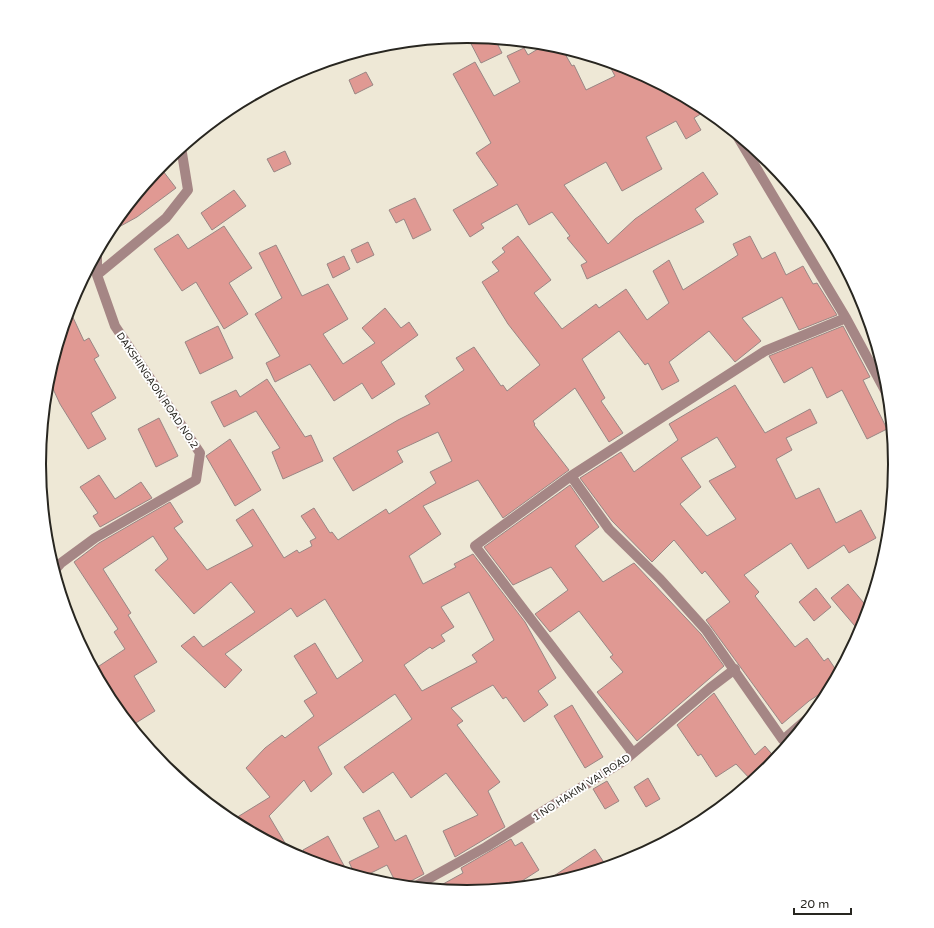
<svg xmlns="http://www.w3.org/2000/svg" width="934" height="928" viewBox="0 0 934 928" font-family="'Varela Round',sans-serif">
<rect width="100%" height="100%" fill="#eee8d6"/>
<path fill="#e09993" stroke="#998684" fill-rule="evenodd" d="M 467,36 L 495,39 L 502,53 L 481,63 Z
M 546,44 L 561,47 L 572,66 L 574,65 L 586,90 L 615,76 L 607,61 L 631,69 L 707,110 L 694,118 L 701,130 L 686,139 L 676,121 L 646,137 L 662,169 L 622,191 L 606,162 L 564,185 L 608,244 L 635,219 L 703,172 L 718,194 L 695,209 L 704,222 L 587,279 L 581,265 L 587,262 L 567,238 L 570,236 L 552,212 L 529,225 L 517,204 L 481,224 L 484,228 L 470,237 L 453,210 L 498,185 L 476,153 L 491,143 L 453,74 L 475,62 L 494,96 L 520,82 L 507,56 L 524,48 L 528,55 Z
M 366,72 L 373,85 L 355,94 L 349,80 Z
M 285,151 L 291,164 L 274,172 L 267,159 Z
M 160,167 L 176,188 L 137,217 L 108,233 Z
M 234,190 L 246,206 L 212,230 L 201,213 Z
M 415,198 L 431,230 L 413,239 L 404,219 L 396,223 L 389,210 Z
M 224,226 L 252,268 L 229,283 L 248,314 L 224,329 L 196,282 L 182,291 L 154,249 L 178,234 L 188,249 Z
M 518,236 L 551,280 L 534,293 L 562,329 L 596,304 L 599,308 L 626,289 L 647,320 L 669,303 L 653,271 L 669,260 L 683,290 L 738,255 L 733,244 L 750,236 L 762,259 L 775,252 L 786,275 L 803,266 L 813,284 L 817,283 L 837,315 L 799,330 L 782,297 L 742,318 L 761,341 L 735,362 L 709,331 L 669,362 L 679,381 L 662,390 L 648,363 L 645,365 L 619,331 L 582,359 L 605,398 L 601,401 L 623,433 L 609,442 L 575,388 L 533,421 L 535,424 L 534,425 L 569,470 L 503,518 L 478,480 L 423,506 L 441,534 L 409,556 L 423,584 L 456,567 L 454,564 L 473,554 L 525,622 L 556,678 L 538,691 L 548,705 L 524,722 L 506,697 L 503,699 L 493,685 L 451,708 L 463,721 L 457,725 L 500,782 L 488,791 L 505,827 L 455,857 L 443,831 L 478,815 L 446,773 L 411,798 L 393,772 L 363,793 L 344,767 L 412,719 L 395,694 L 318,747 L 332,774 L 311,792 L 304,780 L 269,816 L 291,853 L 231,821 L 270,797 L 246,768 L 265,748 L 282,735 L 285,738 L 314,716 L 304,701 L 317,693 L 294,656 L 315,643 L 337,679 L 363,661 L 325,599 L 297,617 L 291,608 L 225,654 L 242,670 L 225,688 L 181,646 L 194,636 L 203,647 L 255,612 L 231,582 L 194,614 L 155,570 L 168,559 L 153,536 L 103,569 L 131,613 L 128,615 L 157,662 L 134,676 L 155,711 L 131,726 L 117,709 L 121,706 L 96,668 L 125,649 L 114,632 L 118,629 L 74,562 L 99,543 L 170,502 L 183,522 L 174,528 L 207,570 L 253,546 L 236,520 L 253,509 L 284,558 L 297,550 L 299,553 L 312,546 L 310,541 L 316,538 L 301,516 L 314,508 L 330,533 L 332,532 L 338,540 L 386,509 L 389,514 L 436,483 L 430,472 L 452,461 L 438,432 L 397,451 L 403,462 L 353,491 L 333,458 L 398,420 L 430,404 L 425,396 L 464,370 L 456,358 L 474,347 L 501,386 L 503,385 L 507,391 L 540,365 L 508,324 L 482,282 L 499,271 L 492,262 L 505,252 L 502,248 ZM 469,592 L 494,640 L 472,655 L 477,662 L 422,691 L 404,665 L 430,647 L 432,649 L 445,641 L 441,635 L 454,627 L 441,607 Z
M 368,242 L 374,255 L 357,263 L 351,250 Z
M 276,245 L 302,296 L 328,284 L 348,319 L 323,334 L 343,364 L 375,343 L 362,328 L 385,308 L 401,328 L 409,322 L 418,335 L 381,362 L 395,384 L 372,399 L 362,383 L 334,401 L 310,364 L 275,382 L 266,363 L 280,356 L 255,314 L 282,298 L 259,253 Z
M 344,256 L 350,269 L 333,278 L 327,264 Z
M 69,309 L 84,341 L 89,338 L 99,356 L 94,359 L 116,398 L 91,413 L 106,439 L 88,449 L 60,404 L 48,378 Z
M 218,326 L 233,358 L 200,374 L 185,342 Z
M 843,326 L 870,377 L 863,380 L 887,429 L 867,439 L 842,390 L 827,398 L 812,367 L 784,383 L 769,356 Z
M 267,379 L 305,437 L 311,435 L 323,461 L 283,479 L 272,452 L 280,448 L 256,411 L 224,427 L 211,402 L 236,390 L 240,397 Z
M 735,385 L 765,433 L 810,409 L 817,423 L 786,438 L 792,450 L 776,459 L 796,499 L 819,488 L 836,523 L 861,510 L 876,538 L 849,553 L 844,545 L 808,569 L 791,543 L 744,575 L 759,592 L 755,596 L 795,647 L 807,638 L 824,661 L 828,658 L 838,673 L 832,686 L 809,701 L 782,724 L 706,620 L 730,602 L 705,571 L 702,574 L 674,540 L 652,562 L 612,521 L 580,478 L 621,452 L 634,472 L 678,440 L 669,424 ZM 717,437 L 736,467 L 709,481 L 736,519 L 707,536 L 680,504 L 701,487 L 681,458 Z
M 159,418 L 178,456 L 156,467 L 138,429 Z
M 230,439 L 261,490 L 235,506 L 206,456 Z
M 99,475 L 115,499 L 141,482 L 152,498 L 100,527 L 93,516 L 98,513 L 80,487 Z
M 570,485 L 599,527 L 575,546 L 603,582 L 634,563 L 701,634 L 724,666 L 637,741 L 597,692 L 623,672 L 610,657 L 613,655 L 579,611 L 550,632 L 535,614 L 568,590 L 551,567 L 513,585 L 484,547 Z
M 848,584 L 868,608 L 860,632 L 831,598 Z
M 816,588 L 831,607 L 814,621 L 799,602 Z
M 714,693 L 755,755 L 765,746 L 776,759 L 769,767 L 752,781 L 736,764 L 716,777 L 701,754 L 698,756 L 677,725 Z
M 572,705 L 603,757 L 585,768 L 554,716 Z
M 648,778 L 660,799 L 646,807 L 634,787 Z
M 607,781 L 619,801 L 605,809 L 593,789 Z
M 379,810 L 395,841 L 406,835 L 424,874 L 411,881 L 408,886 L 397,885 L 387,865 L 363,877 L 355,875 L 349,862 L 379,847 L 363,818 Z
M 328,836 L 348,873 L 308,861 L 303,850 Z
M 511,839 L 515,846 L 522,842 L 539,870 L 511,888 L 467,892 L 434,889 L 463,873 L 461,868 Z
M 595,849 L 607,867 L 547,884 L 546,881 Z"/>
<g fill="none" stroke-linecap="round" stroke-linejoin="round">
<path stroke="#a58685" stroke-width="10" d="M 736,134 L 846,318 L 889,398
M 97,275 L 166,218 L 188,190 L 181,147
M 571,476 L 609,529 L 660,579 L 706,630 L 783,740 L 814,713
M 54,571 L 61,563 L 95,538 L 196,480 L 200,453 L 115,326 L 97,275 L 97,253
M 633,753 L 475,546 L 571,476 L 765,351 L 846,318
M 414,887 L 486,847 L 625,760 L 710,688 L 735,669"/>
</g>
<g text-anchor="middle" stroke-width="4" stroke-linejoin="round" paint-order="stroke">
<g font-size="10" fill="#282620" stroke="#fff">
<text transform="translate(158 390) rotate(56)" y="4">DAKSHINGAON ROAD NO.2</text>
<text transform="translate(581 787) rotate(-33)" y="4">1 NO HAKIM VAI ROAD</text>
</g>
</g>
<path d="M0 0H934V928H0ZM46 464a421 421 0 1 1 842 0a421 421 0 1 1-842 0Z" fill="#fff" fill-rule="evenodd"/>
<path fill="none" stroke="#282620" stroke-width="2" d="M46 464a421 421 0 1 1 842 0a421 421 0 1 1-842 0Z"/>
<path d="M794 908v6h57v-6" fill="none" stroke="#282620" stroke-width="2"/>
<text x="800" y="908" font-size="12" fill="#282620" stroke="#ffffff" stroke-width="3" paint-order="stroke">20 m</text>
</svg>
